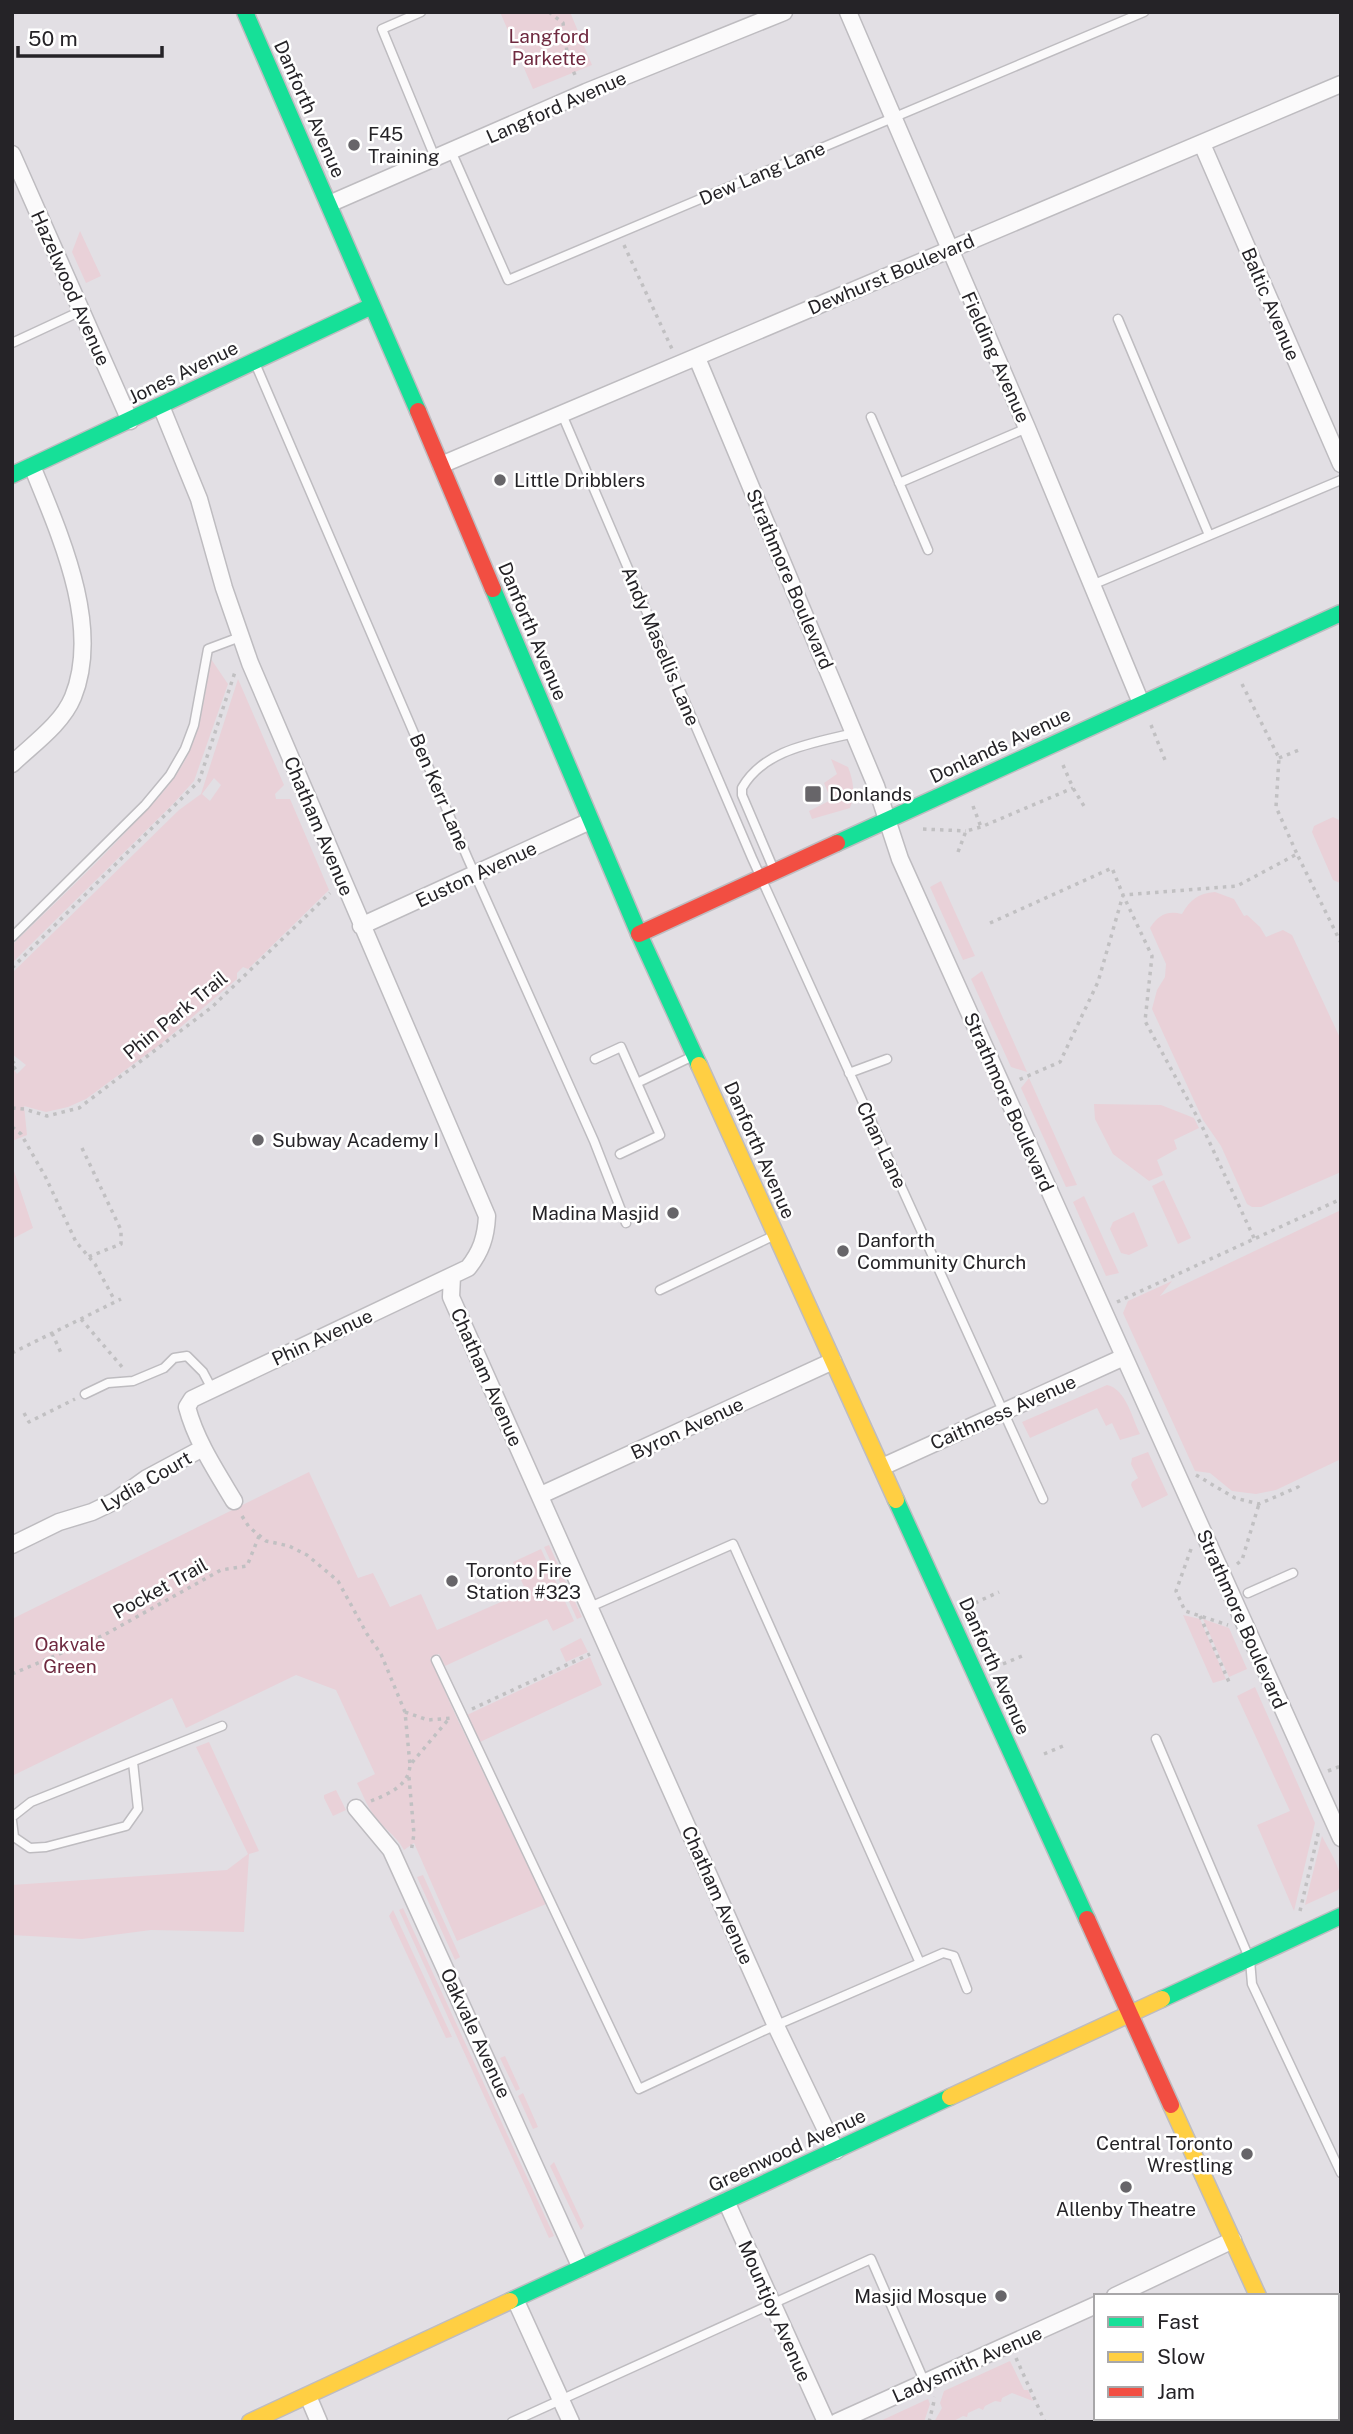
<svg xmlns="http://www.w3.org/2000/svg" width="1353" height="2434" viewBox="0 0 1353 2434" font-family="'Public Sans',sans-serif">
<rect width="100%" height="100%" fill="#e2dfe4"/>
<path fill="#e9d1d8" fill-rule="evenodd" d="M 500,12 L 570,12 L 592,65 L 533,89 Z
M 80,231 L 101,276 L 86,283 L 72,252 Z
M 211,659 L 228,684 L 194,781 L 173,804 L 12,963 L 12,945 C 50,908 89,871 126,832 C 150,807 177,781 191,748 C 203,720 205,689 211,659 Z
M 238,679 L 284,785 L 275,794 L 276,799 L 290,799 L 329,890 L 248,969 L 243,967 L 237,973 L 237,979 L 162,1043 L 86,1099 L 68,1107 L 46,1112 L 24,1106 L 27,1135 L 12,1141 L 12,1067 L 17,1074 L 26,1065 L 12,1054 L 12,973 L 179,810 L 201,794 ZM 214,778 L 221,785 L 210,801 L 202,794 Z
M 831,759 L 848,767 C 854,782 855,794 850,808 L 812,819 L 809,811 L 831,800 L 824,783 L 837,774 Z
M 1333,817 L 1341,821 L 1340,883 L 1333,880 L 1312,832 L 1314,826 Z
M 941,881 L 975,956 L 963,960 L 930,887 Z
M 1215,892 L 1234,899 L 1244,916 L 1247,915 L 1260,927 L 1266,937 L 1283,930 L 1292,935 L 1341,1040 L 1341,1172 L 1261,1207 L 1252,1207 L 1247,1204 L 1221,1146 L 1203,1120 L 1152,1009 L 1157,990 L 1165,977 L 1166,964 L 1150,928 C 1158,915 1167,910 1182,914 C 1190,900 1198,893 1215,892 Z
M 982,971 L 1027,1072 L 1011,1067 L 971,979 Z
M 1029,1078 L 1077,1185 L 1066,1187 L 1021,1088 Z
M 1094,1104 L 1161,1105 L 1194,1118 L 1199,1128 L 1174,1140 L 1177,1149 L 1157,1160 L 1163,1175 L 1149,1181 L 1113,1154 L 1095,1119 Z
M 12,1165 L 33,1228 L 12,1239 Z
M 1164,1180 L 1191,1238 L 1178,1244 L 1152,1186 Z
M 1084,1196 L 1119,1273 L 1106,1276 L 1073,1202 Z
M 1341,1210 L 1341,1459 L 1276,1490 L 1256,1494 L 1232,1491 L 1210,1473 L 1195,1471 L 1123,1313 L 1128,1301 L 1172,1281 L 1160,1296 Z
M 1134,1212 L 1148,1246 L 1129,1255 L 1121,1253 L 1110,1229 L 1113,1222 Z
M 1107,1385 C 1126,1389 1132,1418 1140,1434 L 1120,1440 L 1112,1423 L 1106,1426 L 1097,1408 L 1030,1438 L 1022,1422 Z
M 1148,1452 L 1168,1495 L 1142,1508 L 1131,1485 L 1132,1482 L 1138,1478 L 1131,1464 L 1132,1458 Z
M 309,1472 L 358,1578 L 373,1573 L 390,1607 L 421,1594 L 437,1630 L 526,1591 L 513,1562 L 541,1549 L 574,1621 L 553,1631 L 547,1619 L 445,1666 L 439,1654 L 430,1658 L 455,1714 L 546,1904 L 457,1941 L 414,1843 L 404,1850 C 397,1837 386,1830 377,1819 C 368,1809 363,1795 357,1783 L 375,1774 L 336,1690 L 296,1675 L 186,1728 L 172,1698 L 12,1776 L 12,1619 Z
M 549,1545 L 582,1617 L 577,1619 L 544,1547 Z
M 1183,1615 L 1200,1619 L 1226,1679 L 1213,1683 Z
M 1203,1619 L 1229,1628 L 1247,1669 L 1229,1677 Z
M 581,1638 L 588,1652 L 566,1662 L 560,1649 Z
M 590,1657 L 602,1685 L 480,1742 L 467,1715 Z
M 1255,1687 L 1315,1823 L 1294,1911 L 1257,1825 L 1290,1811 L 1237,1696 Z
M 209,1742 L 259,1851 L 249,1854 L 244,1932 L 151,1930 L 82,1939 L 12,1935 L 12,1885 L 227,1870 L 248,1854 L 196,1747 Z
M 336,1790 L 346,1810 L 333,1816 L 324,1798 L 324,1795 Z
M 1322,1836 C 1329,1851 1347,1875 1338,1890 L 1305,1905 Z
M 423,1875 L 460,1957 L 455,1960 L 417,1877 Z
M 403,1908 L 554,2236 L 549,2238 L 399,1910 Z
M 393,1910 L 452,2037 L 446,2038 L 389,1916 Z
M 505,2056 L 520,2089 L 516,2091 L 500,2058 Z
M 523,2093 L 538,2127 L 533,2129 L 518,2096 Z
M 554,2162 L 584,2226 L 581,2230 L 550,2166 Z
M 1010,2361 L 1024,2390 L 1028,2390 L 1033,2401 L 1012,2393 L 1002,2398 L 1001,2402 L 995,2401 L 985,2406 L 983,2410 L 979,2408 L 968,2413 L 967,2417 L 963,2416 L 952,2422 L 934,2422 L 942,2408 L 940,2403 L 944,2391 Z
M 928,2399 L 930,2404 L 924,2422 L 878,2422 Z"/>
<g fill="none" stroke-linecap="round" stroke-linejoin="round">
<g stroke="#bebcc0" stroke-width="11">
<path id="lane" d="M 421,12 L 382,29 L 436,160
M 452,153 L 508,280 L 1144,12
M 1118,319 L 1209,535
M 12,343 L 81,311
M 255,363 L 468,859 L 594,1141 L 626,1223
M 561,412 L 752,858 L 1043,1499
M 871,417 L 928,550
M 899,483 L 1027,428
M 1092,585 L 1341,480
M 774,870 L 742,795 L 742,788 C 764,749 814,743 854,733
M 12,937 L 145,805 L 170,775 L 185,749 L 194,725 L 208,649 L 240,637
M 595,1059 L 621,1047 L 660,1135 L 620,1154
M 849,1073 L 887,1059
M 637,1083 L 691,1057
M 660,1290 L 773,1236
M 85,1394 L 108,1383 L 133,1381 L 164,1368 L 174,1358 L 187,1356 L 203,1372 L 212,1389
M 1248,1593 L 1293,1573
M 436,1660 L 639,2089 L 763,2031 L 920,1963 L 733,1544 L 590,1607
M 1156,1739 L 1250,1960 L 1252,1984 L 1341,2173
M 12,1817 L 31,1802 L 222,1726
M 12,1821 L 14,1837 L 30,1848 L 46,1847 L 126,1826 L 138,1809 L 133,1762
M 920,1963 L 943,1953 L 954,1956 L 967,1989
M 512,2422 L 871,2259 L 925,2383"/>
</g>
<g stroke="#bebcc0" stroke-width="19">
<path id="street" d="M 848,12 L 1027,428 L 1141,703
M 1202,144 L 1341,464
M 12,154 L 130,421
M 329,204 L 586,92 L 784,12
M 697,358 L 876,786 L 900,859 L 1341,1838
M 161,406 L 199,499 L 224,588 L 250,663 L 487,1216 C 486,1237 481,1252 468,1268 L 192,1399 L 187,1407 C 196,1441 216,1471 234,1501
M 441,465 L 1341,84
M 12,764 C 33,744 62,724 73,697 C 102,625 59,533 32,466
M 361,926 L 590,821
M 452,1276 L 451,1297 L 776,2026 L 836,2151
M 882,1467 L 1124,1357
M 541,1495 L 833,1361
M 12,1545 L 59,1522 L 92,1512 L 115,1501 L 147,1478 L 203,1448
M 356,1808 L 391,1850 L 581,2268
M 726,2201 L 826,2422
M 1115,2296 L 1233,2240
M 515,2299 L 571,2422
M 308,2396 L 319,2422
M 837,2422 L 1096,2305"/>
</g>
<g stroke="#bebcc0" stroke-width="19">
<path id="fast" d="M 245,12 L 418,411
M 12,475 L 372,306
M 493,589 L 639,934 L 699,1065
M 837,843 L 1341,613
M 896,1500 L 1087,1919
M 1162,1999 L 1341,1916
M 510,2301 L 950,2097
M 1314,2418 L 1316,2422"/>
</g>
<g stroke="#bebcc0" stroke-width="19">
<path id="slow" d="M 699,1065 L 896,1500
M 950,2097 L 1162,1999
M 1171,2105 L 1258,2296
M 250,2422 L 510,2301"/>
</g>
<g stroke="#bebcc0" stroke-width="19">
<path id="jam" d="M 418,411 L 493,589
M 639,934 L 837,843
M 1087,1919 L 1171,2105"/>
</g>
<path stroke="#c1c0c2" stroke-width="3.5" stroke-dasharray="3.5 5" stroke-linecap="butt" d="M 549,12 L 563,23 L 568,59 L 575,75
M 624,245 L 672,349
M 1242,684 L 1279,758 L 1276,807 L 1297,854
M 1151,725 L 1165,760
M 1279,758 L 1299,750
M 1063,765 L 1073,788 L 1084,806
M 973,806 L 981,827
M 923,829 L 966,831
M 958,852 L 966,831 L 981,827 L 1073,788
M 990,923 L 1112,868 L 1123,895 L 1098,982 L 1060,1062 L 1016,1081
M 12,968 L 199,781 L 235,672
M 12,1061 L 17,1066 L 12,1070
M 12,1108 L 24,1109 L 47,1116 L 79,1108 L 212,1007 L 330,893
M 12,1127 L 21,1134 L 46,1178 L 76,1242 L 95,1264 L 115,1301
M 82,1148 L 121,1230 L 121,1244 L 88,1257
M 1254,1238 L 1201,1124 L 1145,1021 L 1152,956 L 1123,895 L 1237,886 L 1297,854 L 1341,943
M 1117,1302 L 1341,1199
M 81,1319 L 123,1368
M 52,1333 L 62,1355
M 12,1353 L 121,1299
M 24,1413 L 29,1422 L 75,1399
M 1196,1475 L 1235,1498 L 1259,1504 L 1298,1487 L 1301,1492
M 242,1516 L 249,1527 L 266,1541 L 289,1546 L 307,1555 L 338,1581 L 367,1634 L 381,1654 L 405,1712 L 410,1765
M 1191,1549 L 1176,1591 L 1185,1611 L 1228,1625
M 1237,1564 L 1242,1560 L 1259,1504
M 975,1603 L 999,1592
M 1200,1616 L 1229,1682
M 1003,1664 L 1022,1656
M 12,1674 L 104,1635 L 221,1570 L 247,1566 L 259,1536
M 472,1709 L 590,1654
M 405,1712 L 428,1720 L 452,1718
M 1044,1754 L 1063,1746
M 1328,1771 L 1341,1766
M 409,1777 L 414,1834 L 411,1852
M 371,1801 C 388,1794 409,1786 410,1765 L 448,1720
M 1300,1911 L 1319,1830
M 1016,2358 L 1045,2422
M 1196,2418 L 1199,2422
M 929,2422 L 935,2397"/>
<use href="#lane" stroke="#fbfafb" stroke-width="8"/>
<use href="#street" stroke="#fbfafb" stroke-width="16"/>
<use href="#fast" stroke="#16e098" stroke-width="16"/>
<use href="#slow" stroke="#ffcf43" stroke-width="16"/>
<use href="#jam" stroke="#f24e42" stroke-width="16"/>
</g>
<g fill="#676569" stroke="#fff" stroke-width="2.5">
<circle cx="354" cy="145" r="7"/>
<circle cx="500" cy="480" r="7"/>
<rect x="804" y="785" width="18" height="18" rx="3.5"/>
<circle cx="258" cy="1140" r="7"/>
<circle cx="673" cy="1213" r="7"/>
<circle cx="843" cy="1251" r="7"/>
<circle cx="452" cy="1581" r="7"/>
<circle cx="1247" cy="2154" r="7"/>
<circle cx="1126" cy="2187" r="7"/>
<circle cx="1001" cy="2296" r="7"/>
</g>
<g text-anchor="middle" stroke-width="5" stroke-linejoin="round" paint-order="stroke">
<g font-size="19" fill="#6f2a40" stroke="#fff">
<text x="549" y="43">Langford<tspan x="549" dy="22">Parkette</tspan></text>
<text x="70" y="1651">Oakvale<tspan x="70" dy="22">Green</tspan></text>
</g>
<g font-size="19" fill="#252327" stroke="#fff">
<text transform="translate(556 107) rotate(-24)" y="7">Langford Avenue</text>
<text transform="translate(310 109) rotate(66)" y="7">Danforth Avenue</text>
<text transform="translate(762 173) rotate(-23)" y="7">Dew Lang Lane</text>
<text transform="translate(891 274) rotate(-23)" y="7">Dewhurst Boulevard</text>
<text transform="translate(71 288) rotate(66)" y="7">Hazelwood Avenue</text>
<text transform="translate(1271 304) rotate(67)" y="7">Baltic Avenue</text>
<text transform="translate(996 357) rotate(66)" y="7">Fielding Avenue</text>
<text transform="translate(183 372) rotate(-26)" y="7">Jones Avenue</text>
<text transform="translate(790 579) rotate(67)" y="7">Strathmore Boulevard</text>
<text transform="translate(533 631) rotate(67)" y="7">Danforth Avenue</text>
<text transform="translate(661 646) rotate(67)" y="7">Andy Masellis Lane</text>
<text transform="translate(1000 745) rotate(-25)" y="7">Donlands Avenue</text>
<text transform="translate(440 792) rotate(67)" y="7">Ben Kerr Lane</text>
<text transform="translate(319 826) rotate(67)" y="7">Chatham Avenue</text>
<text transform="translate(476 874) rotate(-25)" y="7">Euston Avenue</text>
<text transform="translate(175 1015) rotate(-39)" y="7">Phin Park Trail</text>
<text transform="translate(1009 1102) rotate(66)" y="7">Strathmore Boulevard</text>
<text transform="translate(882 1145) rotate(65)" y="7">Chan Lane</text>
<text transform="translate(760 1150) rotate(66)" y="7">Danforth Avenue</text>
<text transform="translate(322 1337) rotate(-25)" y="7">Phin Avenue</text>
<text transform="translate(487 1377) rotate(66)" y="7">Chatham Avenue</text>
<text transform="translate(1003 1412) rotate(-24)" y="7">Caithness Avenue</text>
<text transform="translate(687 1428) rotate(-25)" y="7">Byron Avenue</text>
<text transform="translate(146 1481) rotate(-30)" y="7">Lydia Court</text>
<text transform="translate(160 1588) rotate(-29)" y="7">Pocket Trail</text>
<text transform="translate(1242 1619) rotate(66)" y="7">Strathmore Boulevard</text>
<text transform="translate(995 1666) rotate(66)" y="7">Danforth Avenue</text>
<text transform="translate(718 1895) rotate(66)" y="7">Chatham Avenue</text>
<text transform="translate(476 2033) rotate(65)" y="7">Oakvale Avenue</text>
<text transform="translate(787 2150) rotate(-25)" y="7">Greenwood Avenue</text>
<text transform="translate(775 2311) rotate(66)" y="7">Mountjoy Avenue</text>
<text transform="translate(967 2364) rotate(-24)" y="7">Ladysmith Avenue</text>
</g>
<g font-size="19" fill="#252327" stroke="#fff" text-anchor="start">
<text x="368" y="141">F45<tspan x="368" dy="22">Training</tspan></text>
<text x="514" y="487">Little Dribblers</text>
<text x="829" y="801">Donlands</text>
<text x="272" y="1147">Subway Academy I</text>
<text x="659" y="1220" text-anchor="end">Madina Masjid</text>
<text x="857" y="1247">Danforth<tspan x="857" dy="22">Community Church</tspan></text>
<text x="466" y="1577">Toronto Fire<tspan x="466" dy="22">Station #323</tspan></text>
<text x="1233" y="2150" text-anchor="end">Central Toronto<tspan x="1233" dy="22">Wrestling</tspan></text>
<text x="1126" y="2216" text-anchor="middle">Allenby Theatre</text>
<text x="987" y="2303" text-anchor="end">Masjid Mosque</text>
</g>
</g>
<rect width="1353" height="2434" fill="none" stroke="#252327" stroke-width="28"/>
<rect x="1094" y="2294" width="245" height="126" fill="#ffffff" stroke="#a8a7a9" stroke-width="2"/>
<rect x="1108" y="2317" width="35" height="10" fill="#16e098" stroke="#a8a7a9" stroke-width="2"/>
<text x="1157" y="2329" font-size="21" fill="#252327">Fast</text>
<rect x="1108" y="2352" width="35" height="10" fill="#ffcf43" stroke="#a8a7a9" stroke-width="2"/>
<text x="1157" y="2364" font-size="21" fill="#252327">Slow</text>
<rect x="1108" y="2387" width="35" height="10" fill="#f24e42" stroke="#a8a7a9" stroke-width="2"/>
<text x="1157" y="2399" font-size="21" fill="#252327">Jam</text>
<path d="M18 46v10h144v-10" fill="none" stroke="#252327" stroke-width="3.5"/>
<text x="28" y="46" font-size="21" fill="#252327" stroke="#ffffff" stroke-width="5" paint-order="stroke">50 m</text>
</svg>
